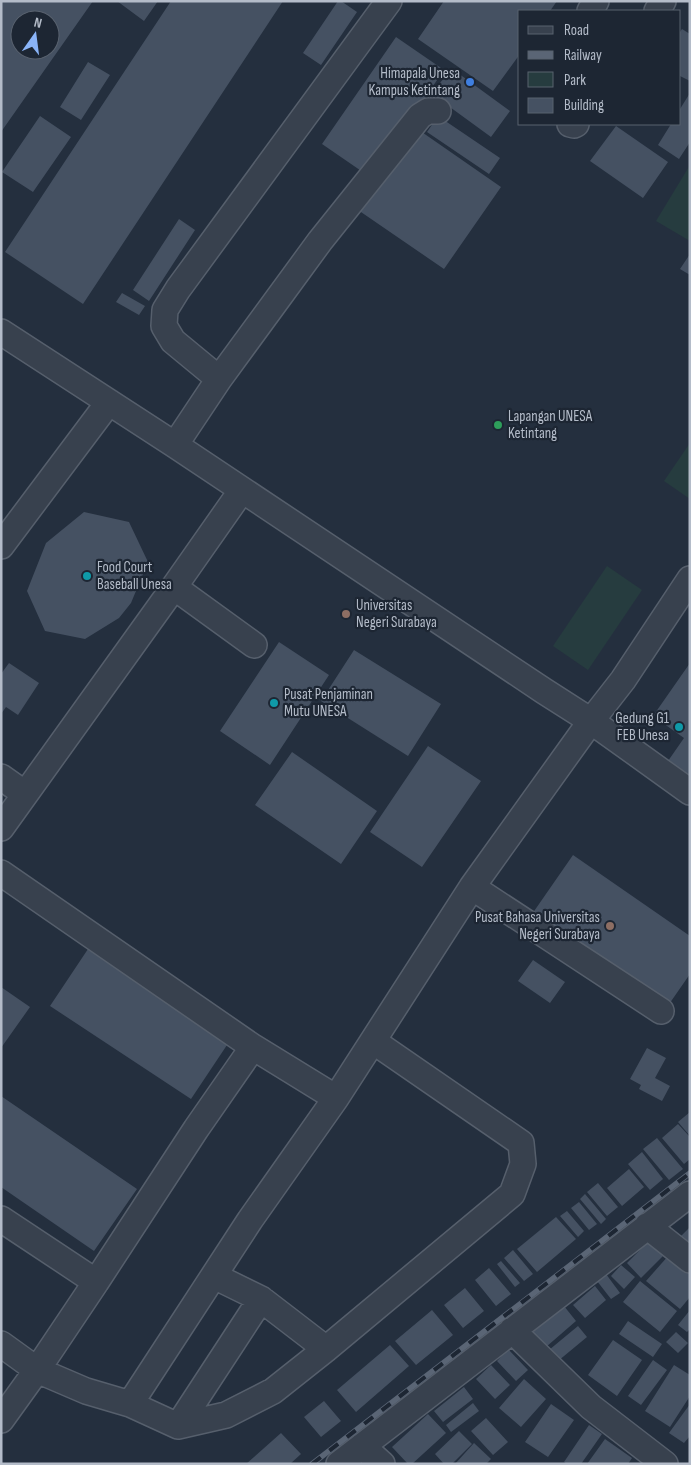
<svg xmlns="http://www.w3.org/2000/svg" width="691" height="1465" viewBox="0 0 691 1465" font-family="'Sofia Sans Condensed',sans-serif">
<rect width="100%" height="100%" fill="#242f3e"/>
<path fill="#263c3f" d="M 690,165 L 690,241 L 656,221 Z
M 690,443 L 690,499 L 664,481 Z
M 607,566 L 642,590 L 588,670 L 553,646 Z"/>
<path fill="#455162" fill-rule="evenodd" d="M 1,1 L 93,1 L 1,132 ZM 20,20 L 50,20 L 50,50 L 20,50 Z
M 117,1 L 158,1 L 144,21 Z
M 171,1 L 283,1 L 83,304 L 5,252 Z
M 338,1 L 341,1 L 357,12 L 321,65 L 303,53 Z
M 444,1 L 557,1 L 550,11 L 520,11 L 520,54 L 493,91 L 418,39 Z
M 682,29 L 690,34 L 690,81 L 680,76 L 680,32 Z
M 396,37 L 444,70 L 370,177 L 322,144 Z
M 88,62 L 110,75 L 81,120 L 60,107 Z
M 451,68 L 510,111 L 491,137 L 432,94 Z
M 690,93 L 690,142 L 679,159 L 658,145 L 671,124 L 680,124 L 680,109 Z
M 40,116 L 71,137 L 33,192 L 2,172 Z
M 438,116 L 500,158 L 489,174 L 427,132 Z
M 616,126 L 668,162 L 643,198 L 590,161 Z
M 416,128 L 501,187 L 444,269 L 358,210 Z
M 179,219 L 195,230 L 149,301 L 133,290 Z
M 690,254 L 690,275 L 680,269 Z
M 122,293 L 145,306 L 139,315 L 116,302 Z
M 84,512 L 129,522 L 148,562 L 131,603 L 119,618 L 85,639 L 45,631 L 27,591 L 46,543 Z
M 279,642 L 329,675 L 270,765 L 220,731 Z
M 354,650 L 441,704 L 408,756 L 321,701 Z
M 9,663 L 39,683 L 18,715 L 6,707 L 1,714 L 1,674 Z
M 690,663 L 690,777 L 668,761 L 684,738 L 653,716 Z
M 428,746 L 481,781 L 422,867 L 370,832 Z
M 292,752 L 377,811 L 341,864 L 255,805 Z
M 573,855 L 690,936 L 690,974 L 665,1010 L 530,917 Z
M 88,949 L 229,1042 L 191,1099 L 50,1006 Z
M 533,960 L 565,982 L 550,1003 L 518,981 Z
M 1,987 L 30,1007 L 1,1048 Z
M 647,1048 L 666,1058 L 655,1078 L 670,1086 L 662,1101 L 639,1089 L 641,1085 L 630,1079 Z
M 1,1096 L 137,1189 L 94,1251 L 1,1187 Z
M 690,1112 L 690,1136 L 678,1122 Z
M 678,1124 L 690,1137 L 690,1159 L 684,1164 L 662,1138 Z
M 657,1138 L 683,1169 L 669,1180 L 643,1149 Z
M 642,1152 L 663,1179 L 650,1190 L 628,1164 Z
M 629,1169 L 644,1187 L 622,1206 L 607,1188 Z
M 598,1183 L 618,1207 L 607,1216 L 587,1192 Z
M 585,1194 L 606,1219 L 601,1224 L 580,1199 Z
M 579,1202 L 597,1224 L 589,1230 L 571,1208 Z
M 567,1211 L 584,1231 L 578,1237 L 560,1216 Z
M 556,1217 L 576,1239 L 537,1272 L 517,1249 Z
M 690,1227 L 690,1249 L 679,1238 Z
M 651,1239 L 665,1254 L 641,1278 L 627,1263 Z
M 513,1250 L 533,1274 L 524,1281 L 504,1258 Z
M 669,1255 L 690,1272 L 690,1297 L 680,1309 L 646,1281 Z
M 501,1261 L 520,1283 L 515,1287 L 497,1264 Z
M 621,1265 L 635,1277 L 624,1289 L 611,1276 Z
M 489,1268 L 511,1294 L 496,1306 L 475,1280 Z
M 606,1274 L 620,1293 L 611,1299 L 597,1281 Z
M 640,1281 L 677,1311 L 660,1332 L 623,1302 Z
M 595,1286 L 606,1300 L 585,1318 L 573,1305 Z
M 465,1288 L 484,1311 L 463,1328 L 444,1305 Z
M 564,1306 L 576,1321 L 546,1347 L 533,1332 Z
M 432,1310 L 453,1335 L 416,1365 L 395,1341 Z
M 690,1310 L 690,1329 L 687,1332 L 678,1325 Z
M 628,1321 L 662,1344 L 653,1357 L 619,1334 Z
M 578,1326 L 587,1337 L 558,1361 L 549,1350 Z
M 676,1332 L 688,1343 L 678,1353 L 666,1342 Z
M 613,1340 L 642,1360 L 617,1396 L 588,1375 Z
M 390,1345 L 409,1366 L 356,1412 L 337,1390 Z
M 508,1349 L 528,1370 L 516,1381 L 497,1361 Z
M 653,1360 L 667,1370 L 641,1405 L 628,1396 Z
M 491,1365 L 510,1385 L 495,1399 L 476,1379 Z
M 674,1365 L 690,1375 L 690,1396 L 670,1427 L 645,1411 Z
M 524,1379 L 546,1399 L 521,1427 L 499,1408 Z
M 464,1387 L 473,1399 L 443,1422 L 434,1411 Z
M 324,1401 L 341,1421 L 321,1437 L 304,1417 Z
M 473,1403 L 479,1411 L 451,1432 L 446,1425 Z
M 551,1404 L 574,1420 L 548,1457 L 525,1442 Z
M 690,1404 L 690,1436 L 684,1443 L 669,1433 Z
M 428,1414 L 446,1433 L 412,1464 L 408,1464 L 392,1447 Z
M 486,1418 L 508,1442 L 493,1455 L 471,1431 Z
M 589,1425 L 602,1434 L 581,1464 L 567,1464 L 564,1462 Z
M 459,1431 L 472,1444 L 452,1464 L 444,1464 L 435,1454 Z
M 281,1433 L 301,1454 L 290,1464 L 246,1464 Z
M 605,1439 L 632,1458 L 628,1464 L 587,1464 Z
M 474,1443 L 491,1459 L 486,1464 L 455,1464 Z"/>
<g fill="none" stroke-linecap="round" stroke-linejoin="round">
<g stroke="#565f6c" stroke-width="28">
<path id="minor" d="M 590,11 L 596,1
M 657,11 L 663,1
M 570,124 L 574,125 L 576,124
M 1,332 L 175,445 L 544,691 L 591,721 L 690,792
M 219,379 L 173,341 L 164,326 L 165,310 L 178,289 L 389,1
M 175,445 L 219,379 L 320,241 L 420,116 L 428,111 L 438,111
M 1,546 L 109,402
M 174,587 L 242,490
M 1,777 L 25,794
M 1,828 L 174,587 L 254,645
M 1,873 L 253,1047
M 472,887 L 661,1011
M 1,1219 L 96,1282 L 196,1129 L 253,1047 L 336,1098
M 647,1226 L 690,1260
M 214,1276 L 261,1299 L 326,1349
M 512,1330 L 591,1407 L 665,1464
M 1,1344 L 37,1370 L 86,1391 L 130,1404 L 250,1220 L 336,1098 L 472,887 L 591,721 L 623,680 L 690,579
M 130,1404 L 178,1426 L 226,1415 L 273,1391 L 326,1349 L 512,1194 L 523,1164 L 521,1143 L 373,1041
M 1,1420 L 37,1370 L 96,1282
M 178,1426 L 261,1299
M 362,1446 L 382,1464
M 339,1464 L 690,1194"/>
</g>
<use href="#minor" stroke="#38414e" stroke-width="25"/>
<g stroke="#5a6575" stroke-width="5.5">
<path id="rail" d="M 312,1464 L 690,1173"/>
</g>
<use href="#rail" stroke="#1d2633" stroke-width="4" stroke-dasharray="11" stroke-linecap="butt"/>
</g>
<circle fill="#3f7fe0" stroke="#1d2633" stroke-width="2" cx="470" cy="82" r="5"/>
<circle fill="#2e9e5b" stroke="#1d2633" stroke-width="2" cx="498" cy="425" r="5"/>
<g fill="#0f9aa8" stroke="#1d2633" stroke-width="2">
<circle cx="87" cy="576" r="5"/>
<circle cx="274" cy="703" r="5"/>
<circle cx="679" cy="727" r="5"/>
</g>
<g fill="#8d6e63" stroke="#1d2633" stroke-width="2">
<circle cx="346" cy="614" r="5"/>
<circle cx="610" cy="926" r="5"/>
</g>
<g text-anchor="middle" stroke-width="4.5" stroke-linejoin="round" paint-order="stroke">
<g font-size="15" fill="#b4bcc9" stroke="#1d2633" text-anchor="start">
<text x="460" y="78" text-anchor="end">Himapala Unesa<tspan x="460" dy="17">Kampus Ketintang</tspan></text>
<text x="508" y="421">Lapangan UNESA<tspan x="508" dy="17">Ketintang</tspan></text>
<text x="97" y="572">Food Court<tspan x="97" dy="17">Baseball Unesa</tspan></text>
<text x="356" y="610">Universitas<tspan x="356" dy="17">Negeri Surabaya</tspan></text>
<text x="284" y="699">Pusat Penjaminan<tspan x="284" dy="17">Mutu UNESA</tspan></text>
<text x="669" y="723" text-anchor="end">Gedung G1<tspan x="669" dy="17">FEB Unesa</tspan></text>
<text x="600" y="922" text-anchor="end">Pusat Bahasa Universitas<tspan x="600" dy="17">Negeri Surabaya</tspan></text>
</g>
</g>
<rect width="691" height="1465" fill="none" stroke="#b4bcc9" stroke-width="5"/>
<rect x="518" y="10" width="162" height="115" fill="#1d2633" stroke="#59626f"/>
<rect x="528" y="26" width="25" height="8" fill="#38414e" stroke="#59626f"/>
<text x="564" y="35" font-size="15" fill="#b4bcc9">Road</text>
<rect x="528" y="51" width="25" height="8" fill="#5a6575" stroke="#59626f"/>
<text x="564" y="60" font-size="15" fill="#b4bcc9">Railway</text>
<rect x="528" y="72" width="25" height="15" fill="#263c3f" stroke="#59626f"/>
<text x="564" y="85" font-size="15" fill="#b4bcc9">Park</text>
<rect x="528" y="98" width="25" height="15" fill="#455162" stroke="#59626f"/>
<text x="564" y="110" font-size="15" fill="#b4bcc9">Building</text>
<g transform="translate(35 35) rotate(14)"><circle r="24" fill="#1d2633" stroke="#59626f"/>
<path d="M0-4L9 19L0 12L-9 19Z" fill="#8ab4f8"/>
<text y="-8" font-size="14" font-weight="bold" text-anchor="middle" fill="#b4bcc9">N</text>
</g>
</svg>
